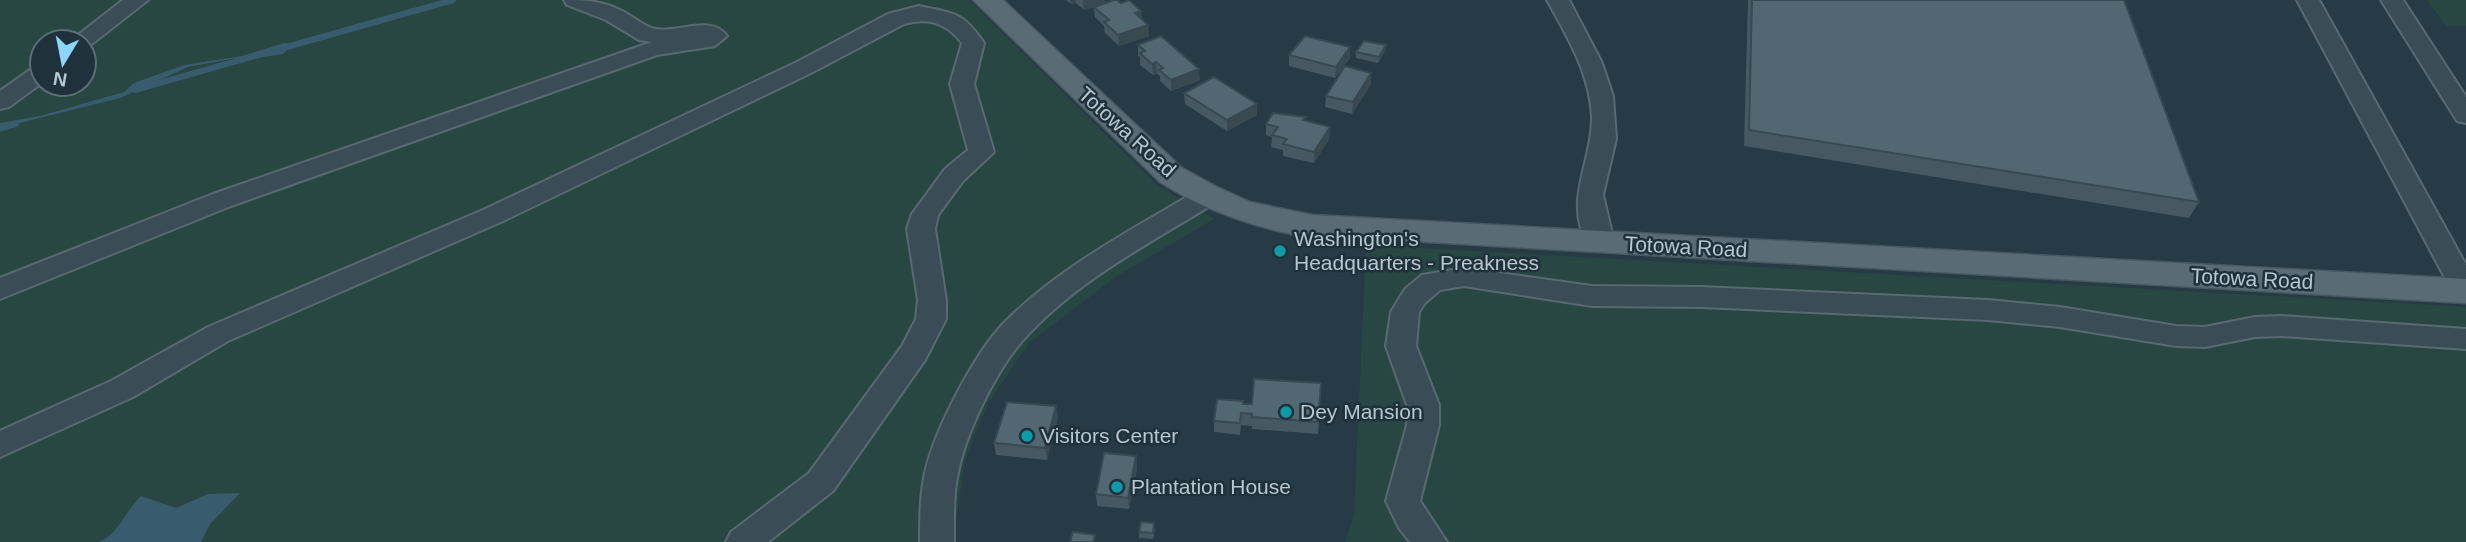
<svg xmlns="http://www.w3.org/2000/svg" width="2466" height="542" viewBox="0 0 2466 542" font-family="Arial,sans-serif">
<rect width="100%" height="100%" fill="#263b46"/>
<path fill="#284742" fill-rule="evenodd" d="M 0,0 L 969,0 L 1157,185 L 1214,219 L 1117,276 L 1029,343 L 987,405 L 965,460 L 953,542 L 0,542 ZM 42,42 L 84,42 L 84,84 L 42,84 Z
M 2427,0 L 2466,0 L 2466,26 L 2446,26 Z
M 1366,245 L 2466,307 L 2466,542 L 1345,542 L 1354,515 Z"/>
<path fill="#385c6d" d="M 284,43 L 292,44 L 283,54 L 256,58 L 253,55 L 188,67 L 120,98 L 0,128 L 0,123 L 40,116 L 124,92 L 134,83 L 184,65 L 242,56 Z
M 240,493 L 210,524 L 201,542 L 99,542 C 119,534 125,511 141,496 L 176,508 L 208,494 Z"/>
<g fill="none" stroke-linecap="round" stroke-linejoin="round">
<path stroke="#385c6d" stroke-width="6" d="M 283,48 L 453,0
M 135,90 L 262,54
M 0,129 L 16,124"/>
<g stroke="#596972" stroke-width="4">
<path id="minor" d="M 123,0 L 148,0 L 88,47 L 84,48 L 84,42 L 69,42 Z
M 564,0 C 585,0 603,1 622,11 C 633,16 644,27 655,29 C 678,33 712,14 727,36 L 715,46 L 657,55 L 231,206 L 0,299 L 0,278 L 213,194 L 652,42 L 639,40 L 606,20 L 567,5 Z
M 1547,0 L 1569,0 L 1602,63 L 1613,96 L 1616,139 L 1603,195 L 1614,242 L 1610,248 L 1600,251 L 1590,248 C 1561,202 1593,163 1592,116 C 1590,74 1567,36 1547,0 Z
M 2297,0 L 2319,0 L 2466,265 L 2466,301 L 2456,298 L 2452,291 Z
M 2381,0 L 2403,0 L 2466,97 L 2466,123 L 2457,121 L 2454,116 Z
M 919,6 C 955,14 962,11 984,43 L 974,84 L 994,152 L 963,181 L 938,215 L 935,229 L 946,300 L 946,319 L 925,360 L 833,491 L 768,542 L 726,542 L 731,532 L 809,473 L 902,346 L 916,319 L 918,300 L 907,229 L 912,214 L 945,169 L 968,150 L 950,84 L 962,43 C 947,23 928,17 904,24 L 811,73 L 501,222 L 228,341 L 133,397 L 0,457 L 0,431 L 111,381 L 208,327 L 483,210 L 795,63 L 888,14 Z
M 42,65 L 42,83 L 9,107 L 0,109 L 0,91 L 34,67 Z
M 1206,189 L 1215,191 L 1219,197 L 1215,203 C 1150,243 1076,281 1024,339 C 996,370 966,432 958,473 C 953,495 954,519 954,542 L 920,542 C 920,519 920,496 925,473 C 934,431 974,354 1004,323 C 1058,268 1131,230 1197,191 Z
M 1464,268 L 1592,286 L 1701,287 L 1988,300 L 2060,307 L 2176,326 L 2205,327 L 2255,317 L 2282,316 L 2466,329 L 2466,349 L 2282,336 L 2255,337 L 2205,347 L 2176,346 L 2060,327 L 1988,320 L 1701,307 L 1592,306 L 1464,286 L 1440,290 L 1425,303 L 1419,312 L 1416,346 L 1439,405 L 1439,425 L 1420,501 L 1447,542 L 1410,542 L 1399,528 L 1386,501 L 1407,425 L 1407,405 L 1386,346 L 1391,312 L 1405,289 L 1422,275 Z"/>
</g>
<g stroke="#475861" stroke-width="3">
<path id="major" d="M 973,0 L 1003,0 L 1182,168 L 1217,187 L 1250,202 L 1312,215 L 2466,279 L 2466,303 L 1292,234 C 1244,224 1201,208 1160,182 Z"/>
</g>
<use href="#minor" fill="#3a4c55" fill-rule="evenodd"/>
<use href="#major" fill="#596c75" fill-rule="evenodd"/>
</g>
<path fill="#465963" d="M 1066,0 L 1105,0 L 1105,3 L 1121,3 L 1141,11 L 1142,20 L 1149,36 L 1119,46 L 1105,33 L 1104,26 L 1095,17 L 1094,7 L 1084,10 L 1076,3 L 1071,4 Z
M 1748,0 L 2124,0 L 2199,202 L 2189,218 L 1744,146 Z
M 1138,45 L 1200,80 L 1171,91 L 1160,81 L 1160,76 L 1157,74 L 1153,75 L 1140,65 L 1140,57 L 1138,56 Z
M 1386,45 L 1385,51 L 1378,63 L 1356,58 L 1356,52 Z
M 1289,55 L 1350,58 L 1335,78 L 1289,66 Z
M 1371,84 L 1352,114 L 1325,107 L 1326,96 Z
M 1184,93 L 1257,104 L 1257,115 L 1227,131 L 1185,104 Z
M 1306,117 L 1305,121 L 1330,127 L 1329,139 L 1314,163 L 1283,156 L 1283,150 L 1271,147 L 1272,137 L 1266,135 L 1266,124 Z
M 1321,383 L 1318,434 L 1252,429 L 1252,426 L 1241,425 L 1240,435 L 1214,432 L 1214,421 L 1243,404 L 1252,404 Z
M 1056,406 L 1058,418 L 1047,460 L 996,455 L 994,443 Z
M 1136,456 L 1137,468 L 1129,509 L 1097,506 L 1096,494 Z
M 1155,529 L 1153,539 L 1139,538 L 1139,532 Z"/>
<path fill="#394950" d="M 1070,0 L 1076,0 L 1076,3 L 1071,4 Z
M 1083,0 L 1105,0 L 1105,4 L 1084,10 Z
M 1141,11 L 1142,22 L 1135,13 Z
M 1148,25 L 1149,36 L 1119,46 L 1118,35 Z
M 1386,45 L 1385,51 L 1378,63 L 1379,57 Z
M 1350,47 L 1350,58 L 1335,78 L 1336,67 Z
M 1156,62 L 1157,74 L 1153,75 L 1152,64 Z
M 1199,69 L 1200,80 L 1171,91 L 1171,80 Z
M 1371,73 L 1371,84 L 1352,114 L 1353,102 Z
M 1257,104 L 1257,115 L 1227,131 L 1227,120 Z
M 1330,127 L 1329,139 L 1314,163 L 1314,152 Z
M 1056,406 L 1058,418 L 1047,460 L 1045,448 Z
M 1136,456 L 1137,468 L 1129,509 L 1128,498 Z"/>
<path fill="#516873" stroke="#394950" stroke-width="2" d="M 1114,0 L 1117,0 L 1121,3 L 1129,0 L 1141,11 L 1135,13 L 1148,25 L 1118,35 L 1104,22 L 1109,20 L 1094,7 Z
M 1752,0 L 2124,0 L 2199,202 L 1749,130 Z
M 1161,36 L 1199,69 L 1171,80 L 1159,70 L 1163,68 L 1156,62 L 1152,64 L 1140,53 L 1145,51 L 1138,45 Z
M 1305,36 L 1350,47 L 1336,67 L 1289,55 Z
M 1364,41 L 1386,45 L 1379,57 L 1356,52 Z
M 1345,66 L 1371,73 L 1353,102 L 1326,96 Z
M 1214,77 L 1257,104 L 1227,120 L 1184,93 Z
M 1273,113 L 1306,117 L 1303,120 L 1330,127 L 1314,152 L 1283,144 L 1287,139 L 1272,135 L 1278,127 L 1266,124 Z
M 1254,379 L 1321,383 L 1318,422 L 1252,417 L 1252,414 L 1241,413 L 1240,423 L 1214,421 L 1217,399 L 1243,401 L 1243,404 L 1252,404 Z
M 1007,402 L 1056,406 L 1045,448 L 994,443 Z
M 1104,453 L 1136,456 L 1128,498 L 1096,494 Z
M 1141,522 L 1154,523 L 1153,533 L 1139,532 Z
M 1073,532 L 1095,535 L 1093,542 L 1070,542 Z"/>
<g fill="#0f9aa8" stroke="#1f313b" stroke-width="2.5">
<circle cx="1280" cy="251" r="7"/>
<circle cx="1286" cy="412" r="7"/>
<circle cx="1027" cy="436" r="7"/>
<circle cx="1117" cy="487" r="7"/>
</g>
<g text-anchor="middle" stroke-width="5" stroke-linejoin="round" paint-order="stroke">
<g font-size="21" fill="#b8c6ce" stroke="#1f313b">
<text transform="translate(1127 132) rotate(42)" y="7">Totowa Road</text>
<text transform="translate(1686 247) rotate(3)" y="7">Totowa Road</text>
<text transform="translate(2252 279) rotate(3)" y="7">Totowa Road</text>
</g>
<g font-size="21" fill="#b8c6ce" stroke="#1f313b" text-anchor="start">
<text x="1294" y="246">Washington's<tspan x="1294" dy="24">Headquarters - Preakness</tspan></text>
<text x="1300" y="419">Dey Mansion</text>
<text x="1041" y="443">Visitors Center</text>
<text x="1131" y="494">Plantation House</text>
</g>
</g>
<g transform="translate(63 63) rotate(190)"><circle r="33" fill="#1f313b" stroke="#5c6d76" stroke-width="2"/>
<path d="M0-5L12 26L0 18L-12 26Z" fill="#8dd5ff"/>
<text y="-10" font-size="19" font-weight="bold" text-anchor="middle" fill="#b8c6ce">N</text>
</g>
</svg>
